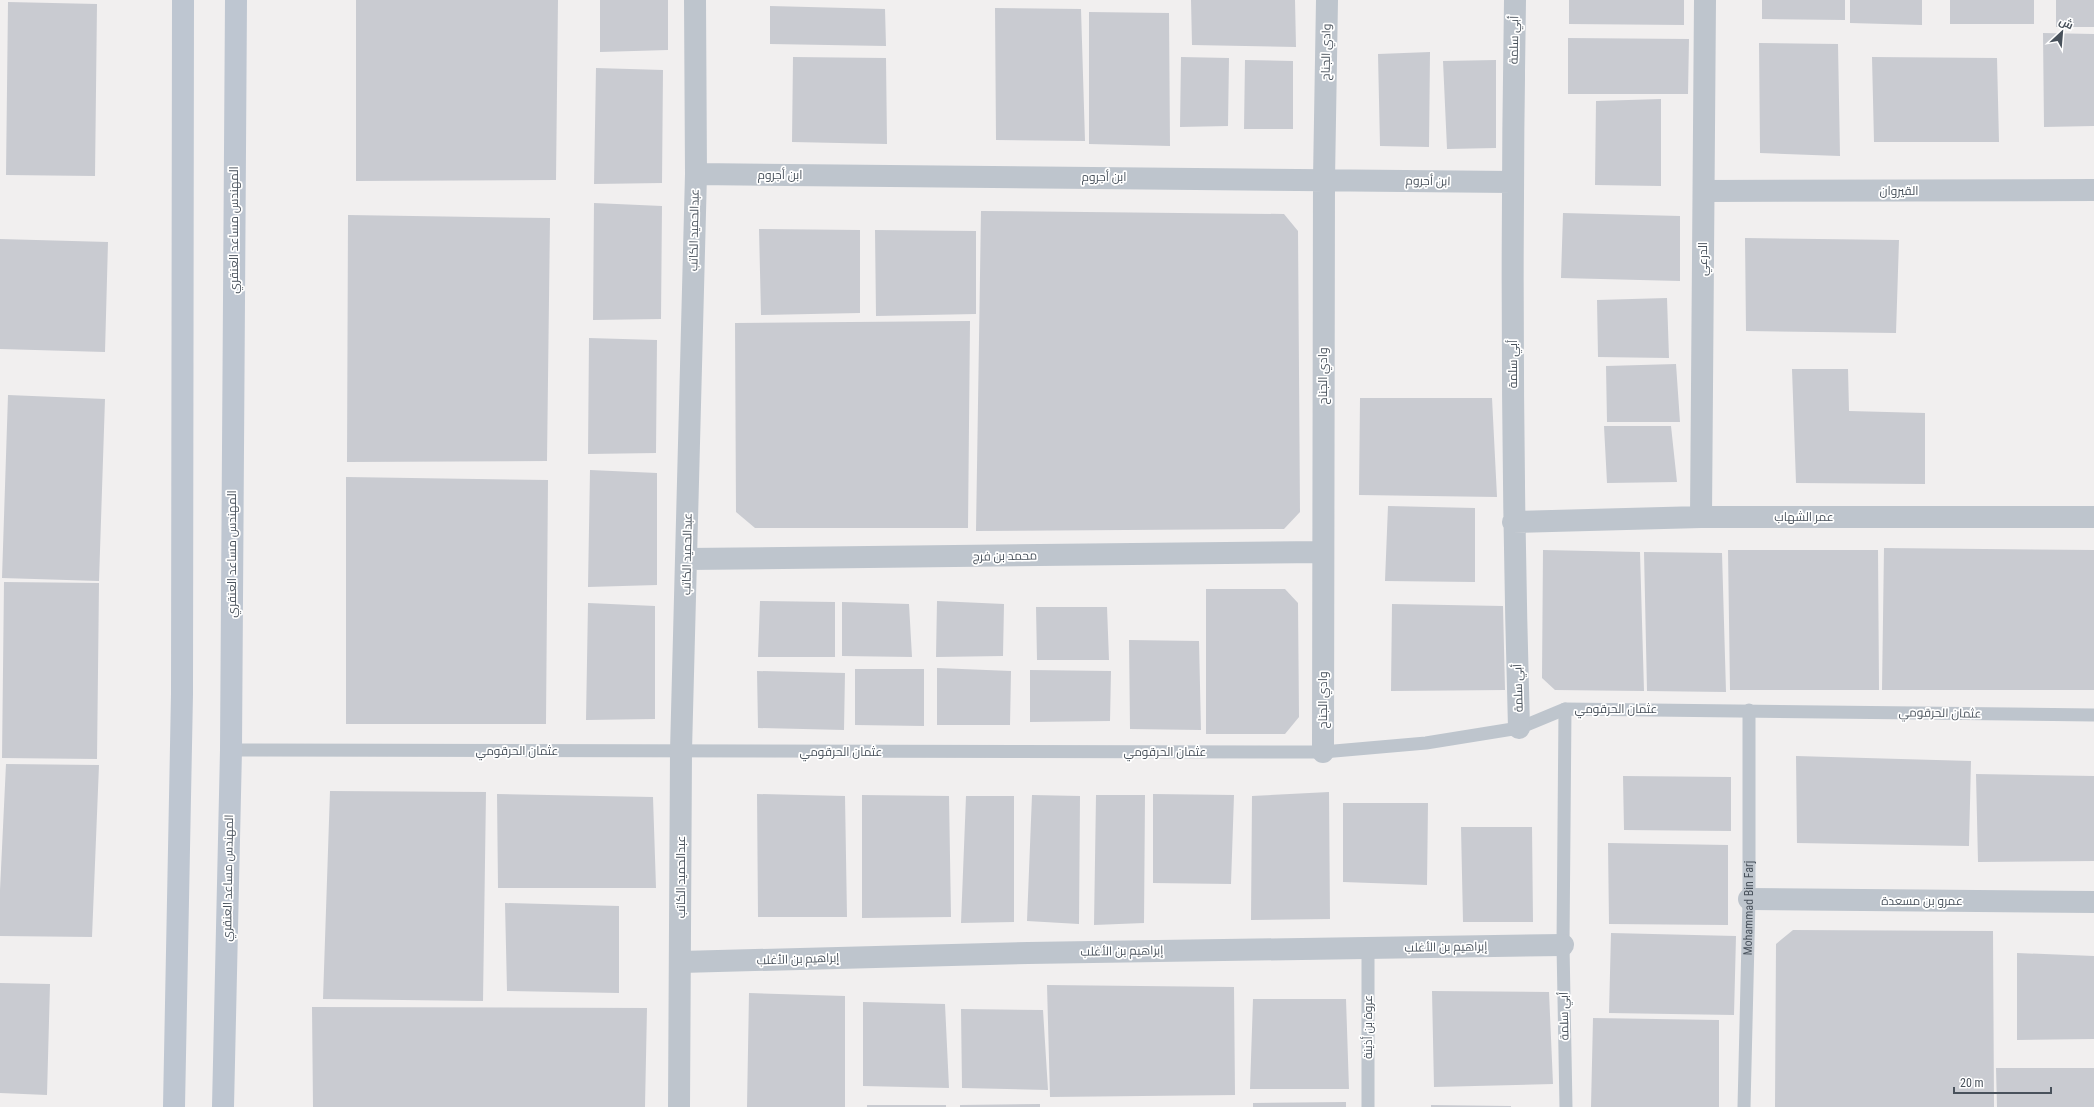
<svg xmlns="http://www.w3.org/2000/svg" width="2094" height="1107" viewBox="0 0 2094 1107" font-family="'Roboto Condensed',Cairo,sans-serif">
<rect width="100%" height="100%" fill="#f1efef"/>
<path fill="#c9cbd1" d="M 356,0 L 558,0 L 556,180 L 356,181 Z
M 600,0 L 668,0 L 668,50 L 600,52 Z
M 1191,0 L 1295,0 L 1296,47 L 1192,45 Z
M 1569,0 L 1684,0 L 1684,25 L 1569,24 Z
M 1762,0 L 1845,0 L 1845,20 L 1762,19 Z
M 1850,0 L 1922,0 L 1922,25 L 1850,23 Z
M 1950,0 L 2034,0 L 2034,24 L 1950,24 Z
M 2056,0 L 2094,0 L 2094,27 L 2056,27 Z
M 8,2 L 97,4 L 95,176 L 6,175 Z
M 770,6 L 885,9 L 886,46 L 770,44 Z
M 995,8 L 1081,9 L 1085,141 L 996,140 Z
M 1089,12 L 1169,13 L 1170,146 L 1089,144 Z
M 2043,33 L 2094,34 L 2094,126 L 2044,127 Z
M 1568,38 L 1689,39 L 1688,94 L 1568,94 Z
M 1759,43 L 1838,44 L 1840,156 L 1760,153 Z
M 1430,52 L 1429,147 L 1380,146 L 1378,54 Z
M 793,57 L 886,58 L 887,144 L 792,142 Z
M 1181,57 L 1229,58 L 1228,126 L 1180,127 Z
M 1872,57 L 1997,58 L 1999,142 L 1874,142 Z
M 1245,60 L 1293,61 L 1293,129 L 1244,129 Z
M 1496,60 L 1496,148 L 1447,149 L 1443,61 Z
M 596,68 L 663,70 L 662,183 L 594,184 Z
M 1661,99 L 1661,186 L 1595,185 L 1596,101 Z
M 594,203 L 662,206 L 661,319 L 593,320 Z
M 981,211 L 1284,214 L 1298,231 L 1300,512 L 1284,529 L 976,531 Z
M 1563,213 L 1680,216 L 1680,281 L 1561,278 Z
M 348,215 L 550,218 L 547,461 L 347,462 Z
M 759,229 L 860,230 L 860,313 L 761,315 Z
M 875,230 L 976,231 L 976,314 L 876,316 Z
M 1745,238 L 1899,240 L 1896,333 L 1746,331 Z
M 0,239 L 108,242 L 105,352 L 0,349 Z
M 1667,298 L 1669,358 L 1598,357 L 1597,300 Z
M 970,321 L 968,528 L 755,528 L 736,512 L 735,323 Z
M 589,338 L 657,340 L 656,453 L 588,454 Z
M 1676,364 L 1680,422 L 1607,422 L 1606,366 Z
M 1792,369 L 1848,369 L 1849,411 L 1925,413 L 1925,484 L 1796,483 Z
M 8,395 L 105,399 L 99,581 L 2,578 Z
M 1360,398 L 1492,398 L 1497,497 L 1359,495 Z
M 1604,426 L 1671,426 L 1677,482 L 1607,483 Z
M 590,470 L 657,473 L 657,585 L 588,587 Z
M 346,477 L 548,480 L 546,724 L 346,724 Z
M 1388,506 L 1475,508 L 1475,582 L 1385,581 Z
M 1884,548 L 2094,550 L 2094,690 L 1882,690 Z
M 1543,550 L 1640,552 L 1644,691 L 1555,690 L 1542,678 Z
M 1728,550 L 1878,550 L 1879,690 L 1730,690 Z
M 1644,552 L 1722,553 L 1726,692 L 1647,691 Z
M 4,582 L 99,583 L 97,759 L 2,758 Z
M 1206,589 L 1285,589 L 1298,603 L 1299,717 L 1285,734 L 1206,734 Z
M 760,601 L 835,602 L 835,657 L 758,657 Z
M 937,601 L 1004,604 L 1003,656 L 936,657 Z
M 842,602 L 909,604 L 912,657 L 842,656 Z
M 588,603 L 655,606 L 655,719 L 586,720 Z
M 1392,604 L 1503,606 L 1505,690 L 1391,691 Z
M 1036,607 L 1107,607 L 1109,660 L 1037,660 Z
M 1129,640 L 1199,641 L 1201,730 L 1130,729 Z
M 937,668 L 1011,671 L 1010,725 L 937,725 Z
M 855,669 L 924,669 L 924,726 L 855,725 Z
M 1030,670 L 1111,671 L 1110,721 L 1030,722 Z
M 757,671 L 845,673 L 844,730 L 758,728 Z
M 1796,756 L 1971,761 L 1969,846 L 1797,843 Z
M 6,764 L 99,765 L 92,937 L 0,936 L 0,890 Z
M 1976,774 L 2094,776 L 2094,861 L 1978,862 Z
M 1623,776 L 1731,777 L 1731,831 L 1624,830 Z
M 330,791 L 486,792 L 483,1001 L 323,999 Z
M 1329,792 L 1330,919 L 1251,920 L 1252,796 Z
M 497,794 L 653,797 L 656,888 L 498,888 Z
M 757,794 L 845,796 L 847,917 L 758,917 Z
M 1153,794 L 1234,795 L 1231,884 L 1153,883 Z
M 862,795 L 949,796 L 951,917 L 862,918 Z
M 1032,795 L 1080,796 L 1079,924 L 1027,921 Z
M 1096,795 L 1145,795 L 1144,923 L 1094,925 Z
M 966,796 L 1014,796 L 1014,922 L 961,923 Z
M 1343,803 L 1428,803 L 1427,885 L 1343,882 Z
M 1461,827 L 1532,827 L 1533,922 L 1463,922 Z
M 1608,843 L 1728,845 L 1728,925 L 1609,924 Z
M 505,903 L 619,906 L 619,993 L 507,991 Z
M 1793,930 L 1993,931 L 1994,1107 L 1775,1107 L 1776,944 Z
M 1611,933 L 1736,936 L 1734,1015 L 1609,1013 Z
M 2017,953 L 2094,956 L 2094,1039 L 2017,1040 Z
M 0,983 L 50,984 L 47,1095 L 0,1093 Z
M 1047,985 L 1234,987 L 1235,1095 L 1050,1097 Z
M 1432,991 L 1549,992 L 1553,1084 L 1434,1087 Z
M 749,993 L 845,996 L 845,1107 L 747,1107 Z
M 1253,999 L 1346,999 L 1349,1089 L 1250,1089 Z
M 863,1002 L 945,1004 L 949,1088 L 863,1086 Z
M 312,1007 L 647,1008 L 645,1107 L 313,1107 Z
M 961,1009 L 1043,1010 L 1048,1090 L 962,1088 Z
M 1593,1018 L 1719,1020 L 1719,1107 L 1591,1107 Z
M 1996,1068 L 2094,1068 L 2094,1107 L 1997,1107 Z
M 1346,1102 L 1346,1107 L 1253,1107 L 1253,1103 Z
M 1040,1104 L 1040,1107 L 960,1107 L 960,1105 Z
M 867,1105 L 946,1105 L 946,1107 L 867,1107 Z
M 1431,1105 L 1511,1106 L 1511,1107 L 1431,1107 Z"/>
<g fill="none" stroke-linecap="round" stroke-linejoin="round">
<g stroke="#bec5cd" stroke-width="13">
<path d="M 1565,709 L 1563,945 L 1566,1107"/>
<path d="M 231,750 L 1323,752 L 1426,743 L 1519,728 L 1565,709 L 2094,715"/>
<path d="M 1368,1107 L 1368,948"/>
<path id="s1" d="M 1744,1107 L 1749,899 L 1749,710"/>
</g>
<path stroke="#bec5cd" stroke-width="22" d="M 1515,0 C 1511,243 1512,485 1519,728
M 696,174 L 1512,182
M 1704,191 L 2094,190
M 1701,517 L 1705,0
M 1513,522 L 1701,517 L 2094,517
M 687,559 L 1322,552
M 1323,752 L 1324,179 L 1327,0
M 1749,899 L 2094,902
M 681,962 L 1028,953 L 1563,945
M 679,1107 L 681,751 L 696,174 L 695,0"/>
<path stroke="#bec6d1" stroke-width="22" d="M 174,1107 L 182,694 L 183,0
M 223,1107 L 231,750 L 236,0"/>
</g>
<g text-anchor="middle" stroke-width="3.5" stroke-linejoin="round" paint-order="stroke">
<g font-size="12" fill="#48515b" stroke="#fff">
<text transform="translate(1514 40) rotate(-89)" y="4">أبي سلمة</text>
<text transform="translate(1326 52) rotate(-89)" y="4">وادي الجناح</text>
<text x="780" y="179">ابن أجروم</text>
<text x="1104" y="181">ابن أجروم</text>
<text transform="translate(1428 181) rotate(1)" y="4">ابن أجروم</text>
<text x="1899" y="195">القيروان</text>
<text transform="translate(234 230) rotate(-90)" y="4">المهندس مساعد العنقري</text>
<text transform="translate(694 230) rotate(-89)" y="4">عبدالحميد الكاتب</text>
<text transform="translate(1703 259) rotate(-90)" y="4">الدرعي</text>
<text transform="translate(1513 364) rotate(-90)" y="4">أبي سلمة</text>
<text transform="translate(1323 376) rotate(-90)" y="4">وادي الجناح</text>
<text x="1804" y="521">عمر الشهاب</text>
<text transform="translate(232 554) rotate(-90)" y="4">المهندس مساعد العنقري</text>
<text transform="translate(687 554) rotate(-89)" y="4">عبدالحميد الكاتب</text>
<text transform="translate(1005 556) rotate(-1)" y="4">محمد بن فرج</text>
<text transform="translate(1518 688) rotate(-92)" y="4">أبي سلمة</text>
<text transform="translate(1323 700) rotate(-90)" y="4">وادي الجناح</text>
<text x="1616" y="713">عثمان الحرقومي</text>
<text transform="translate(1940 713) rotate(1)" y="4">عثمان الحرقومي</text>
<text x="517" y="755">عثمان الحرقومي</text>
<text x="841" y="756">عثمان الحرقومي</text>
<text x="1165" y="756">عثمان الحرقومي</text>
<text transform="translate(681 877) rotate(-90)" y="4">عبدالحميد الكاتب</text>
<text transform="translate(228 878) rotate(-89)" y="4">المهندس مساعد العنقري</text>
<text x="1922" y="905">عمرو بن مسعدة</text>
<text dy="4" stroke="none"><textPath href="#s1" startOffset="199">Mohammad Bin Farj</textPath></text>
<text transform="translate(1446 947) rotate(-1)" y="4">إبراهيم بن الأغلب</text>
<text transform="translate(1122 951) rotate(-1)" y="4">إبراهيم بن الأغلب</text>
<text transform="translate(798 959) rotate(-2)" y="4">إبراهيم بن الأغلب</text>
<text transform="translate(1564 1016) rotate(-91)" y="4">أبي سلمة</text>
<text transform="translate(1368 1027) rotate(-90)" y="4">عروة بن أذينة</text>
</g>
</g>
<g transform="translate(2062 32) rotate(26)" stroke="#ffffff" stroke-width="3" paint-order="stroke">
<path d="M0-3L7 15L0 10L-7 15Z" fill="#48515b"/>
<text y="-6" font-size="11" font-weight="bold" text-anchor="middle" fill="#48515b">ش</text>
</g>
<path d="M1954 1087v6h97v-6" fill="none" stroke="#48515b" stroke-width="2"/>
<text x="1960" y="1087" font-size="12" fill="#48515b" stroke="#ffffff" stroke-width="3" paint-order="stroke">20 m</text>
</svg>
